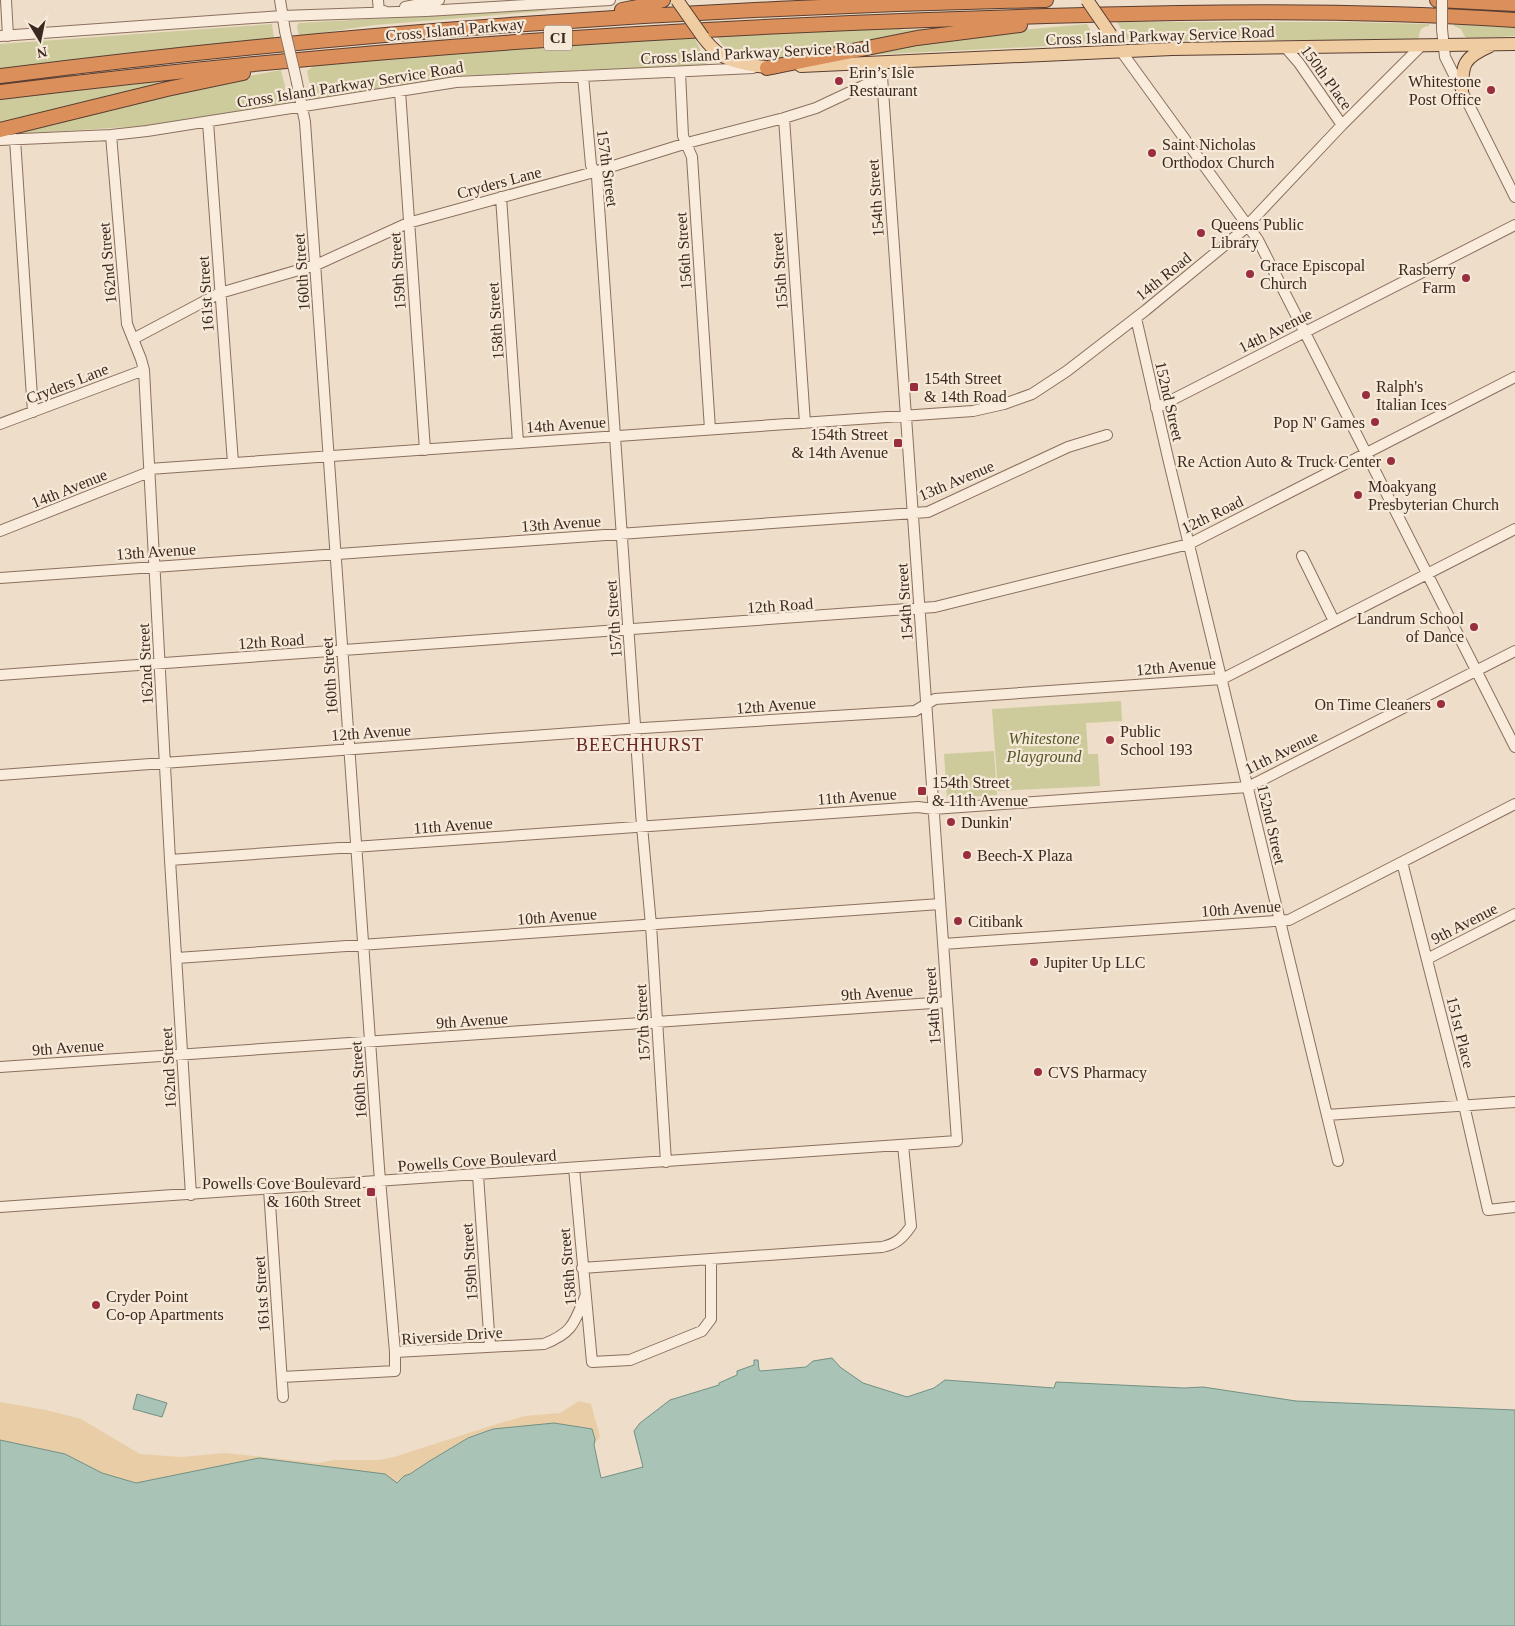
<svg xmlns="http://www.w3.org/2000/svg" width="1515" height="1626" viewBox="0 0 1515 1626" font-family="'Times New Roman',serif">
<rect width="100%" height="100%" fill="#eeddc8"/>
<path fill="#cdcb9c" d="M 546,9 L 546,11 L 375,25 L 299,36 L 297,26 L 299,23 Z
M 1117,22 L 1349,22 L 1429,24 L 1429,26 C 1421,27 1419,30 1419,38 L 1415,40 L 1198,40 L 1132,42 L 1128,41 Z
M 272,24 L 274,38 L 0,70 L 0,44 Z
M 1087,24 L 1095,39 L 1092,44 L 866,55 L 935,38 Z
M 1454,24 L 1515,27 L 1515,36 L 1469,39 L 1465,37 L 1461,29 L 1454,26 Z
M 899,28 L 902,30 L 958,28 C 922,34 887,40 852,47 C 821,52 764,66 735,55 C 727,52 721,43 717,36 Z
M 695,38 L 707,65 L 459,76 L 313,99 L 307,71 L 314,66 C 440,52 568,45 695,38 Z
M 281,70 L 289,103 L 145,126 L 0,135 L 206,84 Z
M 191,78 L 0,125 L 0,99 Z
M 1121,701 L 1122,721 L 1086,723 L 1088,754 L 1098,754 L 1100,786 L 998,791 L 992,709 Z
M 994,751 L 997,795 L 947,798 L 944,754 Z"/>
<path fill="#e9cda7" d="M 579,1401 L 591,1404 L 600,1437 L 594,1445 L 468,1438 L 428,1462 L 410,1474 L 404,1476 L 396,1483 L 385,1474 L 259,1458 L 136,1483 L 102,1473 L 65,1454 L 0,1440 L 0,1402 L 46,1410 L 81,1419 L 140,1454 L 181,1457 L 225,1453 L 318,1463 L 334,1460 L 379,1460 L 394,1457 L 503,1422 L 525,1416 L 560,1413 Z"/>
<path fill="#a9c3b7" stroke="#709184" d="M 832,1358 L 840,1367 L 863,1383 L 907,1397 L 934,1388 L 945,1380 L 1054,1388 L 1056,1382 L 1184,1388 L 1203,1387 L 1296,1401 L 1515,1410 L 1515,1626 L 0,1626 L 0,1440 L 65,1454 L 102,1473 L 136,1483 L 259,1458 L 385,1474 L 397,1483 L 404,1476 L 410,1474 L 428,1462 L 468,1438 L 493,1429 L 554,1423 L 592,1429 L 595,1439 L 594,1445 L 601,1478 L 643,1467 L 634,1431 L 640,1423 L 670,1400 L 719,1385 L 719,1383 L 737,1375 L 737,1371 L 754,1365 L 754,1360 L 758,1360 L 759,1370 L 761,1371 L 806,1367 L 813,1361 Z
M 137,1394 L 167,1403 L 162,1417 L 133,1409 Z"/>
<g fill="none" stroke-linecap="round" stroke-linejoin="round">
<g stroke="#8b6f5d" stroke-width="12">
<path id="minor" d="M 6,0 L 8,36
M 280,0 L 285,31
M 378,0 L 379,12 L 384,11
M 405,7 L 439,0
M 1442,29 L 1445,57 L 1515,197
M 0,36 L 282,16 L 426,11 L 610,0
M 1286,48 L 1299,63 L 1342,125
M 1121,51 L 1258,240 L 1515,747
M 680,72 L 683,136 L 692,157 L 710,429
M 583,76 L 591,165 L 597,177 L 642,826 L 651,925 L 666,1162
M 296,78 L 305,122 L 379,1168 L 395,1352
M 400,91 L 425,450
M 784,118 L 805,423
M 208,122 L 233,463
M 111,135 L 127,324 L 141,359 L 144,370 L 170,860 L 191,1195
M 15,139 L 33,412
M 0,140 L 111,135 L 147,131 L 456,82 L 753,68
M 501,197 L 518,443
M 1136,318 L 1168,458 L 1338,1161
M 133,339 L 220,293 L 316,265 L 408,223 L 594,172 L 687,143 L 784,118 L 816,108 L 882,77
M 1156,408 L 1515,225
M 0,424 L 144,370
M 149,469 L 973,411 L 1004,404 L 1032,394 L 1067,371 L 1146,310 L 1242,231 L 1342,125 L 1420,47
M 0,531 L 149,472
M 1302,556 L 1334,621
M 0,578 L 928,512 L 1068,447 L 1107,435
M 0,675 L 935,607 L 1189,544 L 1515,377
M 0,775 L 627,729 L 915,711 L 935,699 L 1222,679 L 1515,529
M 170,860 L 918,807 L 933,809 L 1248,787 L 1515,651
M 1402,862 L 1464,1105 L 1488,1210 L 1515,1207
M 943,944 L 1289,920 L 1515,804
M 177,958 L 940,904
M 1427,959 L 1515,914
M 0,1067 L 947,1002
M 1327,1115 L 1515,1102
M 574,1168 L 592,1362 L 630,1360 L 692,1335 L 702,1331 L 711,1319 L 711,1259
M 478,1175 L 490,1347
M 269,1189 L 283,1397
M 0,1207 L 957,1141 L 881,62
M 582,1268 L 882,1247 C 896,1244 903,1238 911,1226 L 903,1145
M 282,1377 L 395,1371 L 395,1352 L 544,1344 C 572,1333 574,1324 585,1297"/>
</g>
<g stroke="#593e31" stroke-width="14">
<path id="major" d="M 703,37 C 708,44 714,50 721,55 C 733,63 762,68 776,67
M 801,66 L 1172,49 L 1515,44
M 1462,92 C 1462,64 1463,58 1490,46"/>
</g>
<g stroke="#593e31" stroke-width="16">
<path id="highway" d="M 1437,0 L 1515,4
M 622,10 L 643,6 L 663,0
M 767,68 L 917,38 L 1020,25
M 0,76 C 347,32 697,7 1046,0
M 0,92 C 308,54 618,31 928,20 C 1123,13 1320,7 1515,20
M 0,130 L 167,89 L 243,73"/>
</g>
<use href="#minor" stroke="#f9ecdc" stroke-width="10"/>
<use href="#major" stroke="#f0cca2" stroke-width="12"/>
<use href="#highway" stroke="#db905c" stroke-width="14"/>
<g stroke="#8b6f5d" stroke-width="12" stroke-linecap="butt">
<path id="minor-bridge" d="M 1442,0 L 1442,29
M 285,31 L 296,78"/>
</g>
<g stroke="#593e31" stroke-width="14" stroke-linecap="butt">
<path id="major-bridge" d="M 677,0 L 703,37
M 1087,0 L 1111,35"/>
</g>
<use href="#minor-bridge" stroke="#f9ecdc" stroke-width="10"/>
<use href="#major-bridge" stroke="#f0cca2" stroke-width="12"/>
</g>
<g fill="#992e3f" stroke="#f6e9d8" stroke-width="2">
<circle cx="839" cy="81" r="5"/>
<circle cx="1491" cy="90" r="5"/>
<circle cx="1152" cy="153" r="5"/>
<circle cx="1201" cy="233" r="5"/>
<circle cx="1250" cy="274" r="5"/>
<circle cx="1466" cy="278" r="5"/>
<rect x="909" y="382" width="10" height="10" rx="2.5"/>
<circle cx="1366" cy="395" r="5"/>
<circle cx="1375" cy="422" r="5"/>
<rect x="893" y="438" width="10" height="10" rx="2.5"/>
<circle cx="1391" cy="461" r="5"/>
<circle cx="1358" cy="495" r="5"/>
<circle cx="1474" cy="627" r="5"/>
<circle cx="1441" cy="704" r="5"/>
<circle cx="1110" cy="740" r="5"/>
<rect x="917" y="786" width="10" height="10" rx="2.5"/>
<circle cx="951" cy="822" r="5"/>
<circle cx="967" cy="855" r="5"/>
<circle cx="958" cy="921" r="5"/>
<circle cx="1034" cy="962" r="5"/>
<circle cx="1038" cy="1072" r="5"/>
<rect x="366" y="1187" width="10" height="10" rx="2.5"/>
<circle cx="96" cy="1305" r="5"/>
</g>
<g text-anchor="middle" stroke-width="4.5" stroke-linejoin="round" paint-order="stroke">
<rect fill="#f6e9d8" stroke="#736358" stroke-width="1" x="544" y="25.5" width="28" height="25" rx="4"/>
<g font-size="15" font-weight="bold" fill="#3b2921">
<text x="558" y="43">CI</text>
</g>
<g font-size="16" fill="#3b2921" stroke="#f6e9d8">
<text transform="translate(455 29) rotate(-5)" y="6">Cross Island Parkway</text>
<text transform="translate(1160 35) rotate(-2)" y="6">Cross Island Parkway Service Road</text>
<text transform="translate(755 52) rotate(-3)" y="6">Cross Island Parkway Service Road</text>
<text transform="translate(1327 77) rotate(54)" y="6">150th Place</text>
<text transform="translate(350 84) rotate(-9)" y="6">Cross Island Parkway Service Road</text>
<text transform="translate(608 168) rotate(82)" y="6">157th Street</text>
<text transform="translate(499 182) rotate(-15)" y="6">Cryders Lane</text>
<text transform="translate(875 198) rotate(-94)" y="6">154th Street</text>
<text transform="translate(683 251) rotate(-94)" y="6">156th Street</text>
<text transform="translate(107 263) rotate(-95)" y="6">162nd Street</text>
<text transform="translate(397 271) rotate(-94)" y="6">159th Street</text>
<text transform="translate(779 271) rotate(-94)" y="6">155th Street</text>
<text transform="translate(301 272) rotate(-94)" y="6">160th Street</text>
<text transform="translate(1163 276) rotate(-39)" y="6">14th Road</text>
<text transform="translate(205 294) rotate(-94)" y="6">161st Street</text>
<text transform="translate(495 321) rotate(-94)" y="6">158th Street</text>
<text transform="translate(1275 330) rotate(-27)" y="6">14th Avenue</text>
<text transform="translate(67 383) rotate(-21)" y="6">Cryders Lane</text>
<text transform="translate(1170 401) rotate(77)" y="6">152nd Street</text>
<text transform="translate(566 424) rotate(-4)" y="6">14th Avenue</text>
<text transform="translate(956 480) rotate(-23)" y="6">13th Avenue</text>
<text transform="translate(69 488) rotate(-22)" y="6">14th Avenue</text>
<text transform="translate(1212 514) rotate(-26)" y="6">12th Road</text>
<text transform="translate(561 523) rotate(-4)" y="6">13th Avenue</text>
<text transform="translate(156 551) rotate(-4)" y="6">13th Avenue</text>
<text transform="translate(904 602) rotate(-94)" y="6">154th Street</text>
<text transform="translate(780 605) rotate(-4)" y="6">12th Road</text>
<text transform="translate(613 619) rotate(-94)" y="6">157th Street</text>
<text transform="translate(271 641) rotate(-4)" y="6">12th Road</text>
<text transform="translate(145 664) rotate(-93)" y="6">162nd Street</text>
<text transform="translate(1176 666) rotate(-5)" y="6">12th Avenue</text>
<text transform="translate(329 676) rotate(-94)" y="6">160th Street</text>
<text transform="translate(776 705) rotate(-4)" y="6">12th Avenue</text>
<text transform="translate(371 732) rotate(-4)" y="6">12th Avenue</text>
<text transform="translate(1281 752) rotate(-26)" y="6">11th Avenue</text>
<text transform="translate(857 796) rotate(-4)" y="6">11th Avenue</text>
<text transform="translate(1272 824) rotate(77)" y="6">152nd Street</text>
<text transform="translate(453 825) rotate(-4)" y="6">11th Avenue</text>
<text transform="translate(1241 908) rotate(-4)" y="6">10th Avenue</text>
<text transform="translate(557 916) rotate(-4)" y="6">10th Avenue</text>
<text transform="translate(1464 923) rotate(-27)" y="6">9th Avenue</text>
<text transform="translate(877 992) rotate(-4)" y="6">9th Avenue</text>
<text transform="translate(932 1006) rotate(-94)" y="6">154th Street</text>
<text transform="translate(472 1020) rotate(-4)" y="6">9th Avenue</text>
<text transform="translate(642 1023) rotate(-93)" y="6">157th Street</text>
<text transform="translate(1461 1032) rotate(76)" y="6">151st Place</text>
<text transform="translate(68 1047) rotate(-4)" y="6">9th Avenue</text>
<text transform="translate(168 1068) rotate(-93)" y="6">162nd Street</text>
<text transform="translate(358 1080) rotate(-94)" y="6">160th Street</text>
<text transform="translate(477 1160) rotate(-4)" y="6">Powells Cove Boulevard</text>
<text transform="translate(469 1262) rotate(-94)" y="6">159th Street</text>
<text transform="translate(567 1267) rotate(-95)" y="6">158th Street</text>
<text transform="translate(261 1294) rotate(-94)" y="6">161st Street</text>
<text transform="translate(452 1335) rotate(-4)" y="6">Riverside Drive</text>
</g>
<g font-size="16" fill="#3b2921" stroke="#f6e9d8" text-anchor="start">
<text x="849" y="78">Erin’s Isle<tspan x="849" dy="18">Restaurant</tspan></text>
<text x="1481" y="87" text-anchor="end">Whitestone<tspan x="1481" dy="18">Post Office</tspan></text>
<text x="1162" y="150">Saint Nicholas<tspan x="1162" dy="18">Orthodox Church</tspan></text>
<text x="1211" y="230">Queens Public<tspan x="1211" dy="18">Library</tspan></text>
<text x="1260" y="271">Grace Episcopal<tspan x="1260" dy="18">Church</tspan></text>
<text x="1456" y="275" text-anchor="end">Rasberry<tspan x="1456" dy="18">Farm</tspan></text>
<text x="924" y="384">154th Street<tspan x="924" dy="18">&amp; 14th Road</tspan></text>
<text x="1376" y="392">Ralph's<tspan x="1376" dy="18">Italian Ices</tspan></text>
<text x="1365" y="428" text-anchor="end">Pop N' Games</text>
<text x="888" y="440" text-anchor="end">154th Street<tspan x="888" dy="18">&amp; 14th Avenue</tspan></text>
<text x="1381" y="467" text-anchor="end">Re Action Auto &amp; Truck Center</text>
<text x="1368" y="492">Moakyang<tspan x="1368" dy="18">Presbyterian Church</tspan></text>
<text x="1464" y="624" text-anchor="end">Landrum School<tspan x="1464" dy="18">of Dance</tspan></text>
<text x="1431" y="710" text-anchor="end">On Time Cleaners</text>
<text x="1120" y="737">Public<tspan x="1120" dy="18">School 193</tspan></text>
<text x="932" y="788">154th Street<tspan x="932" dy="18">&amp; 11th Avenue</tspan></text>
<text x="961" y="828">Dunkin'</text>
<text x="977" y="861">Beech-X Plaza</text>
<text x="968" y="927">Citibank</text>
<text x="1044" y="968">Jupiter Up LLC</text>
<text x="1048" y="1078">CVS Pharmacy</text>
<text x="361" y="1189" text-anchor="end">Powells Cove Boulevard<tspan x="361" dy="18">&amp; 160th Street</tspan></text>
<text x="106" y="1302">Cryder Point<tspan x="106" dy="18">Co-op Apartments</tspan></text>
</g>
<g font-size="16" font-style="italic" fill="#525727" stroke="#f6e9d8">
<text x="1044" y="744">Whitestone<tspan x="1044" dy="18">Playground</tspan></text>
</g>
<g font-size="18" letter-spacing="1" fill="#672520" stroke="#f6e9d8">
<text x="640" y="751">BEECHHURST</text>
</g>
</g>
<g transform="translate(40 40) rotate(170)" stroke="#f6e9d8" stroke-width="4" paint-order="stroke">
<path d="M0-4L9 19L0 12L-9 19Z" fill="#3b2921"/>
<text y="-8" font-size="14" font-weight="bold" text-anchor="middle" fill="#3b2921">N</text>
</g>
</svg>
